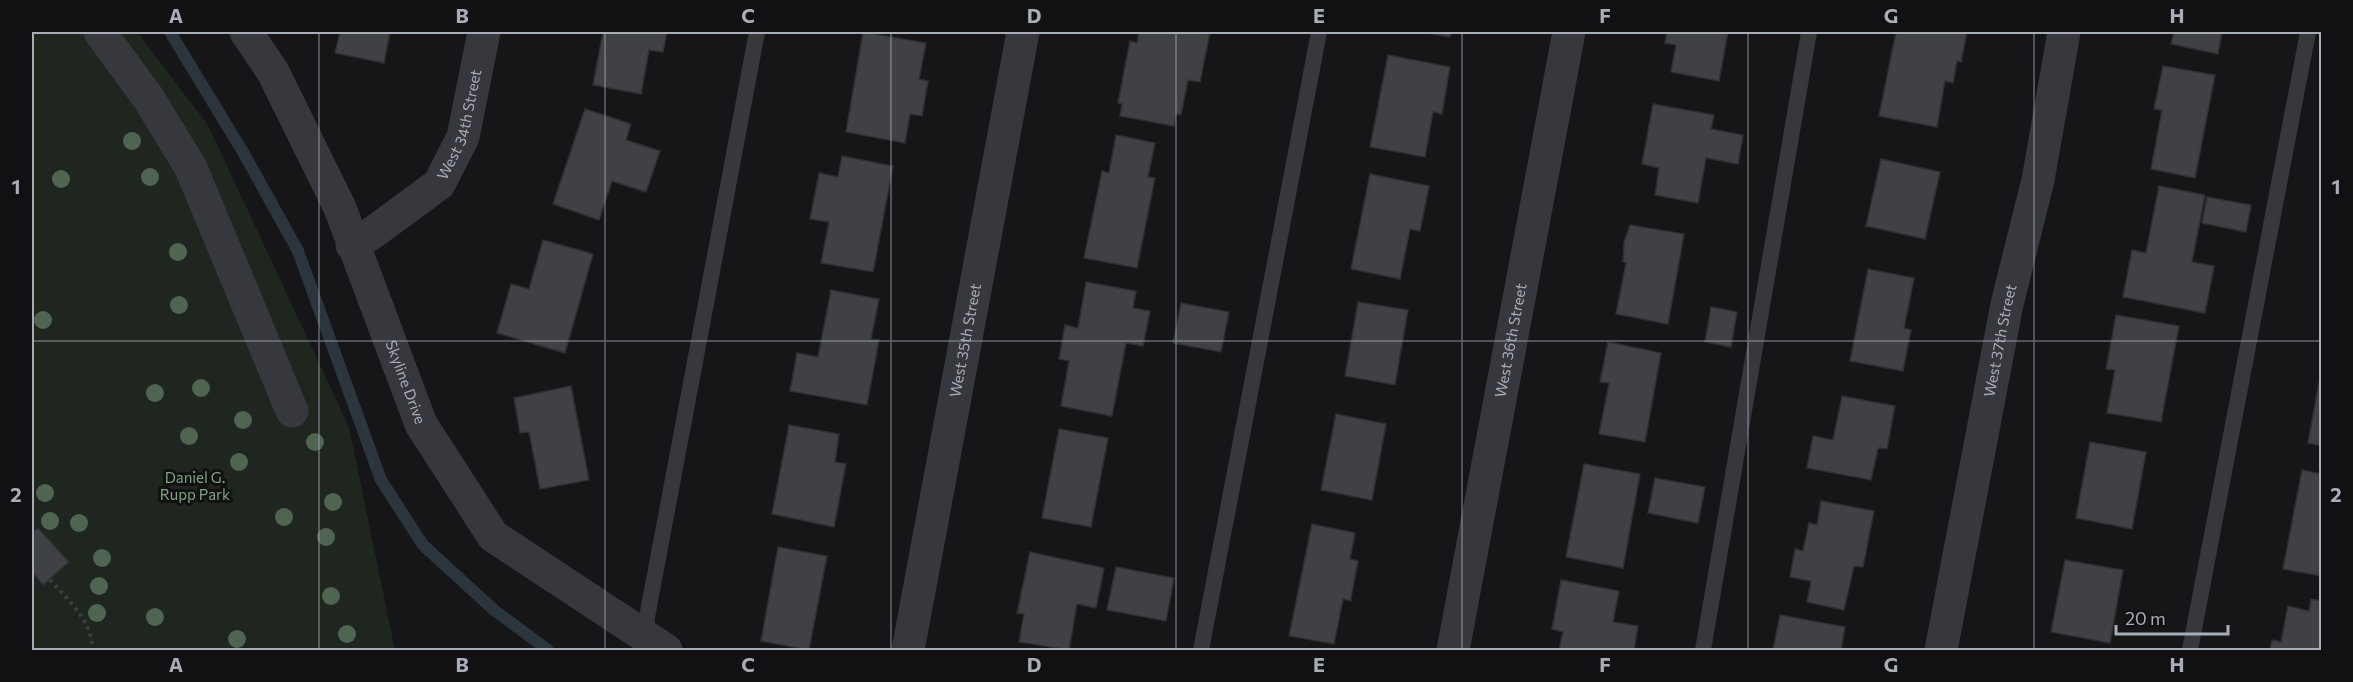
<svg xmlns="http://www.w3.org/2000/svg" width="2353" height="682" viewBox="0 0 2353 682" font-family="Commissioner,sans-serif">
<rect width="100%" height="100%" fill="#161618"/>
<path fill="#1e261f" d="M 32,32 L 137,32 L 208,125 L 349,427 L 395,650 L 32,650 Z"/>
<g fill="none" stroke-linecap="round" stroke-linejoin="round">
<path stroke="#2c353c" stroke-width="12" d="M 170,32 L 243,152 L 298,251 L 381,480 L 423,545 L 494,610 L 548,650"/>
</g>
<path fill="#404145" stroke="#303034" stroke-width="1.5" d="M 340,32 L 390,32 L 384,63 L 335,53 Z
M 603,32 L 667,32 L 663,52 L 649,50 L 641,94 L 593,85 Z
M 863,32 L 926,43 L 919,79 L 928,81 L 922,116 L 910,114 L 905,143 L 846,132 Z
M 1139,32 L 1210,32 L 1200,82 L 1188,80 L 1181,115 L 1176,114 L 1174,126 L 1120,116 L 1122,104 L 1118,103 L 1130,41 L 1137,43 Z
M 1422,32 L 1451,32 L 1450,37 Z
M 1667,32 L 1728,32 L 1719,81 L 1671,72 L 1676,45 L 1665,43 Z
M 1896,32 L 1967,32 L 1961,62 L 1957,61 L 1953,83 L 1945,81 L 1937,127 L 1879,116 Z
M 2174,32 L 2222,32 L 2218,54 L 2171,44 Z
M 1388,55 L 1450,67 L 1442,114 L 1433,112 L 1425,157 L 1370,147 Z
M 2163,66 L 2215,75 L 2195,178 L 2151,169 L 2162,110 L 2154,109 Z
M 1653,104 L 1714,115 L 1711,129 L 1743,135 L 1738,164 L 1706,158 L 1698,203 L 1655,195 L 1659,168 L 1642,164 Z
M 585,109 L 631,124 L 626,140 L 660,151 L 646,192 L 612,181 L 599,220 L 553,204 Z
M 1116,135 L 1155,143 L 1148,177 L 1155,178 L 1137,268 L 1084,258 L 1102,171 L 1109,173 Z
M 842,156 L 893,166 L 873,272 L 821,263 L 829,222 L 810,219 L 819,173 L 838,177 Z
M 1881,159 L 1940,172 L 1925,239 L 1866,226 Z
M 1370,174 L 1429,186 L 1420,231 L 1410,229 L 1400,279 L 1351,269 Z
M 2159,186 L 2205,195 L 2192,262 L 2214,266 L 2205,313 L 2123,297 L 2132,250 L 2146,253 Z
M 2207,197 L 2251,205 L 2246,232 L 2202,223 Z
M 1630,225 L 1684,234 L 1668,324 L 1616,314 L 1626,263 L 1623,262 L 1624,242 Z
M 543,240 L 593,254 L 565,353 L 497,333 L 511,284 L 529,289 Z
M 1868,269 L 1914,278 L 1904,328 L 1911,330 L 1903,371 L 1850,361 Z
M 1086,282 L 1136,291 L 1133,308 L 1150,311 L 1143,346 L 1126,343 L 1112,416 L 1061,406 L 1069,361 L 1059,359 L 1065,325 L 1078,328 Z
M 831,290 L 879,299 L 871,339 L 879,340 L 867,405 L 790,391 L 797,353 L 818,357 Z
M 1358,302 L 1408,310 L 1395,385 L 1345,376 Z
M 1181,303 L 1229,312 L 1221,352 L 1173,343 Z
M 1711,307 L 1737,312 L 1731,347 L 1705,342 Z
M 2116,315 L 2179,326 L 2161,422 L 2107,413 L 2115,370 L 2106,369 Z
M 1608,342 L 1661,353 L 1645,442 L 1599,434 L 1609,383 L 1600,382 Z
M 2322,366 L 2322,446 L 2308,443 Z
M 571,386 L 589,480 L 540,489 L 529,432 L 520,433 L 514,398 Z
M 1842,396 L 1895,406 L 1887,449 L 1878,448 L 1871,480 L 1807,468 L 1813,436 L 1833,440 Z
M 1336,414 L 1386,424 L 1372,500 L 1321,490 Z
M 789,425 L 839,434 L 835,462 L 846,464 L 834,527 L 772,514 Z
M 1059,429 L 1108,438 L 1091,527 L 1042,518 Z
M 2090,442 L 2146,452 L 2132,529 L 2076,518 Z
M 1584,464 L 1640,474 L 1623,568 L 1566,557 Z
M 2302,470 L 2322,474 L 2322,576 L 2283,569 Z
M 1655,478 L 1705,487 L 1698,523 L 1648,513 Z
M 1821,501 L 1874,511 L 1863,567 L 1854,566 L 1844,610 L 1807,602 L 1811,581 L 1790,577 L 1795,549 L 1803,551 L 1809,523 L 1817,525 Z
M 1312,524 L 1355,533 L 1350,559 L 1358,561 L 1351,597 L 1351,601 L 1343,599 L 1334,644 L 1289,636 Z
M 38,528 L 69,562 L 43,585 L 32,572 L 32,533 Z
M 778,547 L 827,556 L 809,650 L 761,641 Z
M 1030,552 L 1104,568 L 1096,608 L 1077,604 L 1069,650 L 1019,642 L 1024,614 L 1017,613 Z
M 2065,560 L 2123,570 L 2110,643 L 2051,632 Z
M 1116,567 L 1174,578 L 1166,621 L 1107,610 Z
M 1561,580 L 1619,591 L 1613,622 L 1638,626 L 1634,650 L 1559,650 L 1563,632 L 1552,629 Z
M 2311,599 L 2322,601 L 2322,650 L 2270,650 L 2272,640 L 2281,642 L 2288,606 L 2309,611 Z
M 1780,615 L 1845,627 L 1841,650 L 1773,650 Z"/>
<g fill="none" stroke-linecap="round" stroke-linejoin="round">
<path stroke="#3d3f44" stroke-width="4" stroke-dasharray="3 4.5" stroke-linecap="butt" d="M 50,580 C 68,600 93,621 92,650"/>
<path stroke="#37383d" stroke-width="16" d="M 646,637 L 647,617 L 757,32
M 1201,650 L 1319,32
M 1703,650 L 1809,32
M 2190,650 L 2308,32"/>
<g stroke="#37383d" stroke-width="33">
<path d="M 100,32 L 149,99 L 191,168 L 292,411"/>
<path id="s1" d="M 246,32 L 273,72 L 340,208 L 421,424 L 493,536 L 666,650"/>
<path id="s2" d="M 352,245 L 371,234 L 439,184 L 463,137 L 484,32"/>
<path id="s3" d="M 908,650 L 1023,32"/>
<path id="s4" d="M 1453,650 L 1569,32"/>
<path id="s5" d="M 1941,650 L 2007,304 L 2038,180 L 2064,32"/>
</g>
</g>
<g fill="#506452">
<circle cx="132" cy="141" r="9"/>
<circle cx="150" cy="177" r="9"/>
<circle cx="61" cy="179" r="9"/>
<circle cx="178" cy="252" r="9"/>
<circle cx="179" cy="305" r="9"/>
<circle cx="43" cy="320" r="9"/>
<circle cx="201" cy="388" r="9"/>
<circle cx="155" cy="393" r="9"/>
<circle cx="243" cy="420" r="9"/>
<circle cx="189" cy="436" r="9"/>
<circle cx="315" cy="442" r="9"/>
<circle cx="239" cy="462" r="9"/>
<circle cx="45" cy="493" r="9"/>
<circle cx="333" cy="502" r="9"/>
<circle cx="284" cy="517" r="9"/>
<circle cx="50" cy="521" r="9"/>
<circle cx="79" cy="523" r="9"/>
<circle cx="326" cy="537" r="9"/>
<circle cx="102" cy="558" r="9"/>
<circle cx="99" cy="586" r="9"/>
<circle cx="331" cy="596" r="9"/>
<circle cx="97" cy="613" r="9"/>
<circle cx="155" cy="617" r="9"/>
<circle cx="347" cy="634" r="9"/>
<circle cx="237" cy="639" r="9"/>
</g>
<path fill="none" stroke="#a8adb8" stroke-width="1.5" stroke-opacity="0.55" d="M 319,32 L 319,650M 605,32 L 605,650M 891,32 L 891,650M 1176,32 L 1176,650M 1462,32 L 1462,650M 1748,32 L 1748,650M 2034,32 L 2034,650M 32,341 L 2322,341"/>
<g text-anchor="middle" stroke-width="6" stroke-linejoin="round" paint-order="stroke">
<g font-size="15" fill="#a8adb8" stroke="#111113">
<text dy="5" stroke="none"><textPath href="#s2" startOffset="170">West 34th Street</textPath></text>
<text dy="5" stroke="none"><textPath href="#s3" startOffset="315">West 35th Street</textPath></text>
<text dy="5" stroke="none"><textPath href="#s4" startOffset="315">West 36th Street</textPath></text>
<text dy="5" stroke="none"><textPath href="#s5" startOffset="315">West 37th Street</textPath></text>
<text dy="5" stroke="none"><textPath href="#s1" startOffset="386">Skyline Drive</textPath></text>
</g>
<g font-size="15" fill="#7fa381" stroke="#111113">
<text x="195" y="483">Daniel G.<tspan x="195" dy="17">Rupp Park</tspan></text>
</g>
</g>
<rect width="2353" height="682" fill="none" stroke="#111113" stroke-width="66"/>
<path d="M2116 625v9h112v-9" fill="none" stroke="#a8adb8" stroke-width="3"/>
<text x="2125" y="625" font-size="18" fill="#a8adb8" stroke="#111113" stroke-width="4.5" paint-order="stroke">20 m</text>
<rect x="33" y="33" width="2287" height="616" fill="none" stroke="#a8adb8" stroke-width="2"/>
<g font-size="20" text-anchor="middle" font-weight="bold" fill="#a8adb8">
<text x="176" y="23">A</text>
<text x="462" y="23">B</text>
<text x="748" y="23">C</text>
<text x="1034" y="23">D</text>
<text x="1319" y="23">E</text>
<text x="1605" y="23">F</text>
<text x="1891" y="23">G</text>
<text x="2177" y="23">H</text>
<text x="16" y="194">1</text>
<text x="2336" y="194">1</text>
<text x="16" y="502">2</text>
<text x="2336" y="502">2</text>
<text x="176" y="672">A</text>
<text x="462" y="672">B</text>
<text x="748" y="672">C</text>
<text x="1034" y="672">D</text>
<text x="1319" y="672">E</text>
<text x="1605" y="672">F</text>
<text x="1891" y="672">G</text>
<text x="2177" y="672">H</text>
</g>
</svg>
